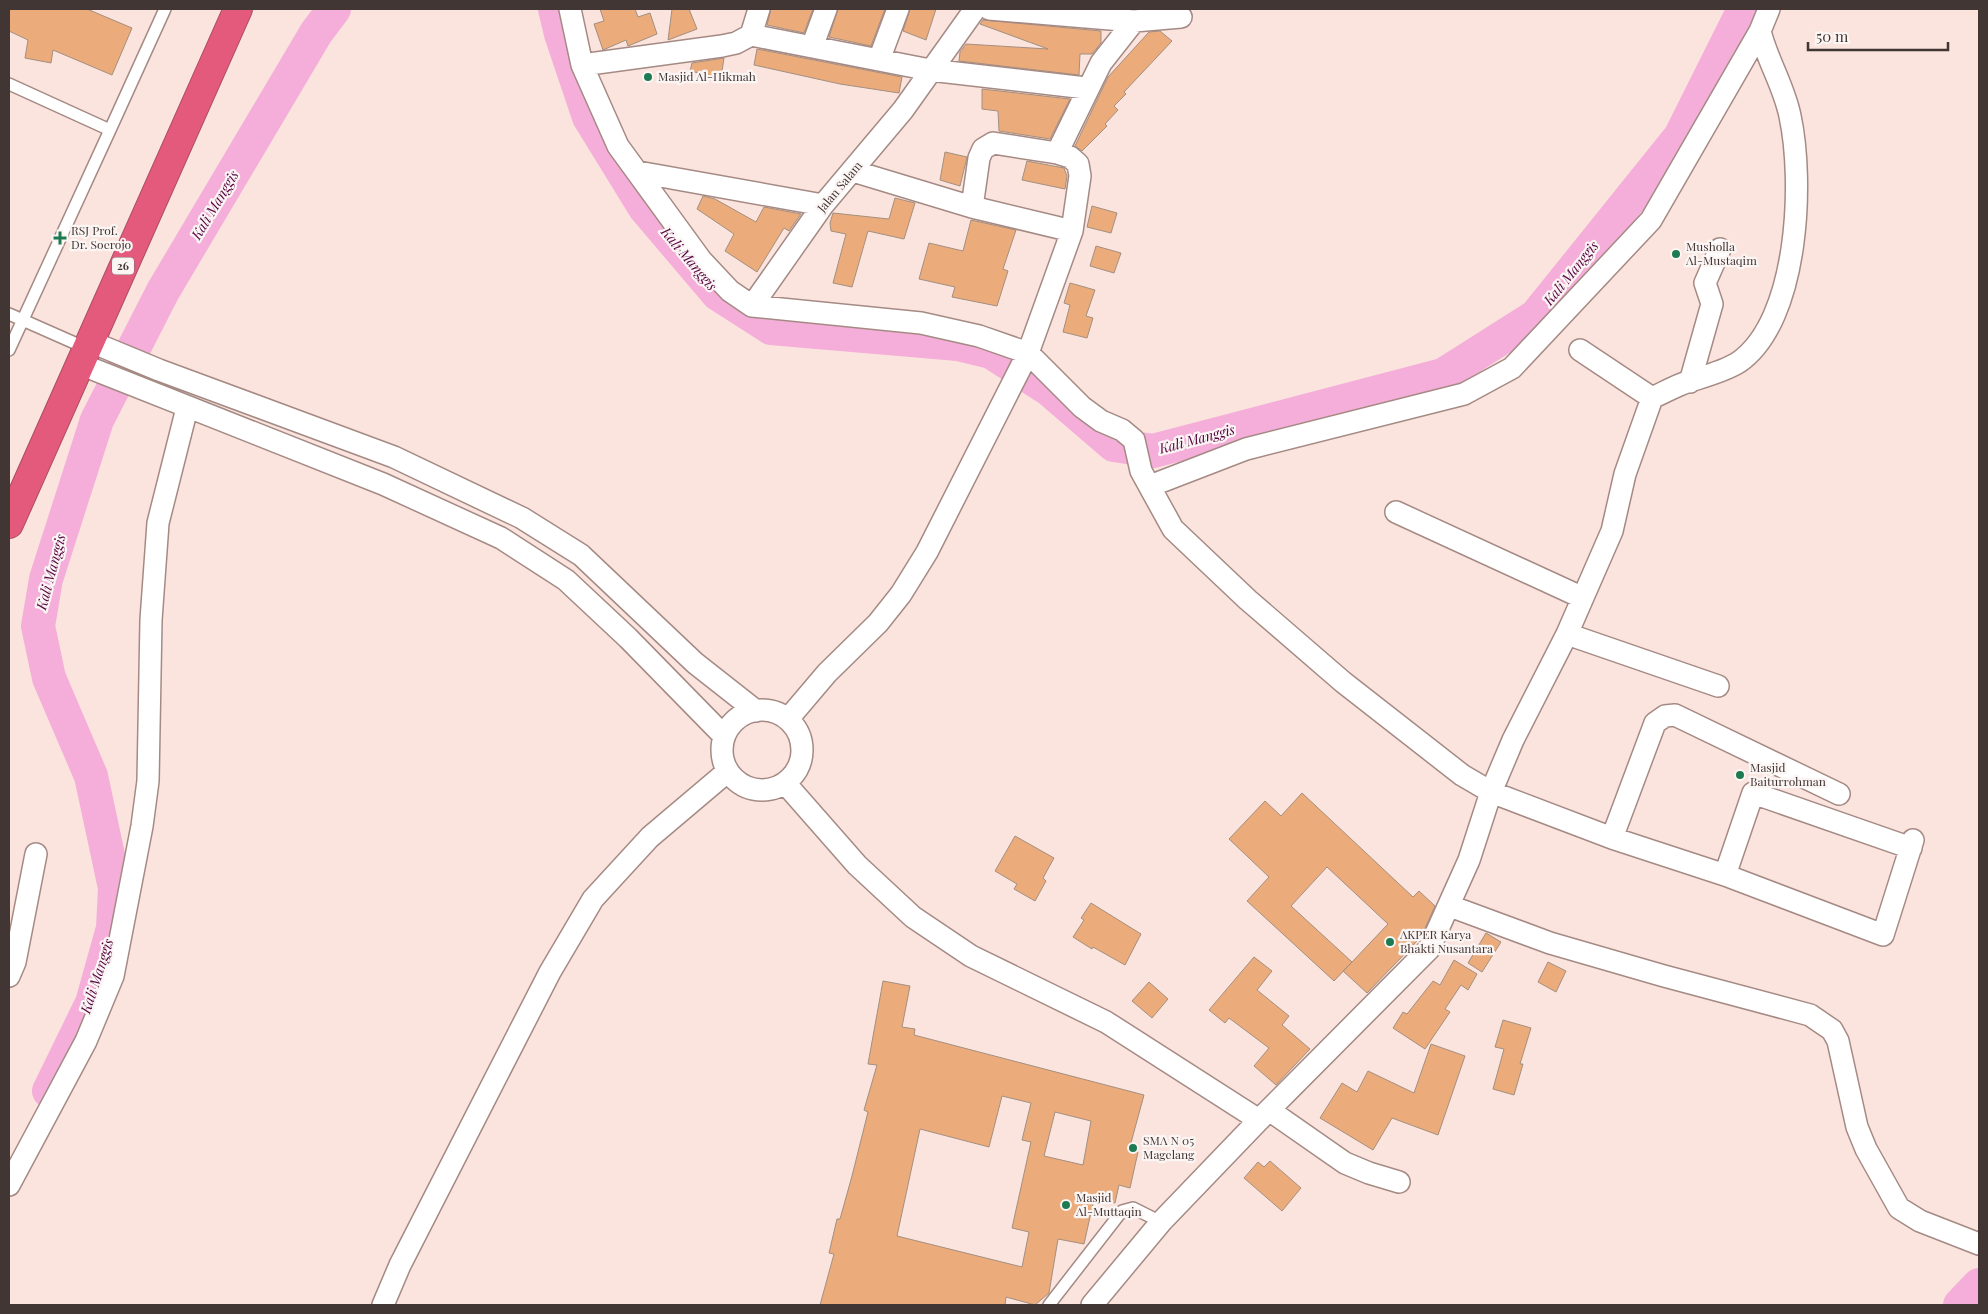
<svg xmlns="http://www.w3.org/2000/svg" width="1988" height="1314" viewBox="0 0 1988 1314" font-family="'Playfair Display',serif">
<rect width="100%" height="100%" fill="#fbe4de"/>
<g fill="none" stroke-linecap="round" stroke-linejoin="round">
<path stroke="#f4aed9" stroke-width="34" d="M 555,9 L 561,34 L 589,117 L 645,208 L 718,294 L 771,328 L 958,344 L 991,352 L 1050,390 L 1114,445 L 1153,451 L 1443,375 L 1536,316 L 1680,137 L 1744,9
M 49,1091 L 92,1003 L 113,928 L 115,888 L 91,776 L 49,678 L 38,626 L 46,579 L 97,420 L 163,291 L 316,33 L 334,9
M 1960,1305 L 1979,1285"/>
</g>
<path fill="#ebab7b" stroke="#a48f7f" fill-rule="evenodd" d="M 9,9 L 87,9 L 132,28 L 112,75 L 53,50 L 51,63 L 25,58 L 28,40 L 9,31 Z
M 600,9 L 635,9 L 638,17 L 650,13 L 657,34 L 628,46 L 626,40 L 603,50 L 594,24 L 604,21 Z
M 672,9 L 689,9 L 697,29 L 668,40 Z
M 771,9 L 813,9 L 804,33 L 767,25 Z
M 838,9 L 885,9 L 871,46 L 829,37 Z
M 910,9 L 936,9 L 926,40 L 903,31 Z
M 983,20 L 1101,31 L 1101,43 L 1092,54 L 1080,54 L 1079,75 L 959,61 L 960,52 L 966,44 L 1048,49 L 980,24 Z
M 1160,31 L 1172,41 L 1124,92 L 1126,94 L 1114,106 L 1118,110 L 1105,124 L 1107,126 L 1082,151 L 1075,146 L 1108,77 L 1149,32 Z
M 757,49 L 902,77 L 899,93 L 840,84 L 754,65 Z
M 724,58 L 721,78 L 690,71 L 692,63 Z
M 982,89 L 1070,99 L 1050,139 L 999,131 L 998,111 L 982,109 Z
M 945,152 L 967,157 L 960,186 L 940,180 Z
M 1027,161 L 1064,168 L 1067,176 L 1065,189 L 1022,180 Z
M 703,196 L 715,199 L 756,222 L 764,207 L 801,214 L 789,231 L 784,228 L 757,272 L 725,251 L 734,234 L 697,209 Z
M 895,198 L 915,203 L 904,239 L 868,231 L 852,287 L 833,283 L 846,234 L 831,231 L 830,223 L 833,213 L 889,219 Z
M 1092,206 L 1117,213 L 1111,233 L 1087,227 Z
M 971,220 L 1016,230 L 1003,269 L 1008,271 L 997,306 L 952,297 L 955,287 L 919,279 L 929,243 L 963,251 Z
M 1096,246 L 1121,253 L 1114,273 L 1090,266 Z
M 1070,283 L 1095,290 L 1086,316 L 1093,318 L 1087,338 L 1063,332 L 1070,305 L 1064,303 Z
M 1302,793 L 1413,897 L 1419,891 L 1435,906 L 1421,937 L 1367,993 L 1343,971 L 1352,962 L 1334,981 L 1247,901 L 1269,877 L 1229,839 L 1265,801 L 1281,816 ZM 1327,867 L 1388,924 L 1352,962 L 1291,906 Z
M 1015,836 L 1054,858 L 1043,878 L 1046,881 L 1035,901 L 1014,889 L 1017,884 L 995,871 Z
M 1091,903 L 1141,934 L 1125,965 L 1093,947 L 1092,949 L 1073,937 L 1084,920 L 1081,918 Z
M 1486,933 L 1501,942 L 1482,972 L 1468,963 Z
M 1254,957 L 1272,971 L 1257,990 L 1289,1016 L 1282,1025 L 1310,1049 L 1276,1085 L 1254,1066 L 1269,1048 L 1229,1018 L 1225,1023 L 1209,1010 Z
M 1454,960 L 1477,974 L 1468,990 L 1461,985 L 1445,1009 L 1450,1012 L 1425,1049 L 1393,1028 L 1403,1012 L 1407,1014 L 1433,981 L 1440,985 Z
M 1548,962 L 1566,971 L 1556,992 L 1538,982 Z
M 883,981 L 910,986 L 902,1027 L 915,1029 L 914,1035 L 1144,1095 L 1129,1150 L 1138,1152 L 1130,1188 L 1119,1185 L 1115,1203 L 1094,1199 L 1084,1244 L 1058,1239 L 1049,1293 L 1035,1305 L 1006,1297 L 1005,1305 L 820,1305 L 834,1254 L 829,1253 L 837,1219 L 840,1219 L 852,1176 L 868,1112 L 864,1110 L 877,1065 L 868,1064 ZM 1002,1096 L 1031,1103 L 1022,1140 L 1031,1142 L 1012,1228 L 1029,1232 L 1022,1267 L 897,1236 L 920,1129 L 989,1147 ZM 1055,1112 L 1091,1121 L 1083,1165 L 1044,1156 Z
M 1149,982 L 1168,999 L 1152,1018 L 1132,1001 Z
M 1503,1020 L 1531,1028 L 1520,1064 L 1523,1064 L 1514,1095 L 1493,1089 L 1504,1049 L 1495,1047 Z
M 1431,1044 L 1465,1056 L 1438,1135 L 1392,1118 L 1373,1150 L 1320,1118 L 1342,1083 L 1357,1092 L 1368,1071 L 1414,1093 Z
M 1270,1161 L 1301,1188 L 1282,1211 L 1244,1178 L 1258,1162 L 1264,1167 Z"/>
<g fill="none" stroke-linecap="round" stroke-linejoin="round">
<g stroke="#a58a84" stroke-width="14">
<path id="lane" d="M 9,84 L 110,130 L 165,9
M 9,314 L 86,348
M 9,350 L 110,130
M 1049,1305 L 1122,1211 L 1133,1208 L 1161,1222"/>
</g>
<g stroke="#a58a84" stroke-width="24">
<path id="street" d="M 570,9 L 582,65 L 618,146 L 701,260 L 730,291 L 752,306 L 921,323 L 979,336 L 1028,353 L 1082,407 L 1101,421 L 1122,430 L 1134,440 L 1141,471 L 1173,529 L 1248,600 L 1343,682 L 1462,775 L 1491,792 L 1612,838 L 1725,875 L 1883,935 L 1913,840
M 989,9 L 1134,21 L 1181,17
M 751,35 L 759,9
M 812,47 L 826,9
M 879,60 L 898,9
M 582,65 L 722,46 L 736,43 L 751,35 L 930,70 L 1086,88
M 1057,153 L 1101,63 L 1134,21
M 638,172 L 823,205
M 972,207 L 979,158 L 983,149 L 993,143 L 1057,153 L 1070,157 L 1078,164 L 1080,176 L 1072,231
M 752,306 L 823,205 L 903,110 L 975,9
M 89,341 L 159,370 L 394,457 L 522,518 L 581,555 L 695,663 L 756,711
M 1580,350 L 1652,398
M 80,364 L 383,484 L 501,538 L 566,580 L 628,638 L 724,736
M 1690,382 L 1712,304 L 1705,283 L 1720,249
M 1150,486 L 1246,449 L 1464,394 L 1512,368 L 1651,220 L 1760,31
M 1396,512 L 1581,597
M 1567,634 L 1718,686
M722 750a40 40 0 1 1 80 0a40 40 0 1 1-80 0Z
M 788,719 L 827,673 L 878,623 L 901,594 L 927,552 L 1028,353 L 1072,231 L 972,207 L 853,171
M 785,783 L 857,865 L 913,917 L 971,956 L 1106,1022 L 1259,1120 L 1161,1222 L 1092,1305
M 1612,838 L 1655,723 L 1665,716 L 1675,715 L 1839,794
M 1725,875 L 1753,793 L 1911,848
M 1450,906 L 1550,943 L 1664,976 L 1810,1015 L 1832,1030 L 1838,1041 L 1857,1127 L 1866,1149 L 1899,1208 L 1920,1221 L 1979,1244
M 9,976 L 15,962 L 36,854
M 1269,1110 L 1345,1163 L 1369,1173 L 1399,1182
M 1259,1120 L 1429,949 L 1469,860 L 1491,792 L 1513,740 L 1567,634 L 1612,531 L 1625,474 L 1652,398 C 1665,392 1677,385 1690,381 C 1706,376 1725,371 1739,362 C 1799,320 1804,181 1790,116 C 1784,86 1767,60 1760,31 L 1769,9
M 9,1185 L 86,1041 L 113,976 L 142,826 L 148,781 L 151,620 L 158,523 L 187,408
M 383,1305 L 400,1265 L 491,1087 L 550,972 L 593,899 L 650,837 L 728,771"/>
</g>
<g stroke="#ab4d63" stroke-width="30">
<path id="highway" d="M 9,524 L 238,9"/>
</g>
<use href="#lane" stroke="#fff" stroke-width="11"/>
<use href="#street" stroke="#fff" stroke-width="21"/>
<use href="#highway" stroke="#e35a7d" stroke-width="28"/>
</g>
<g fill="#1e7b51" stroke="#fbf5f4" stroke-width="2">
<circle cx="648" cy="77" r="5"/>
<path d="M57.5 230.5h5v5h5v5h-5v5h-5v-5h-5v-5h5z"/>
<circle cx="1676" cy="254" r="5"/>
<circle cx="1740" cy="775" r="5"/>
<circle cx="1390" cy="942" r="5"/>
<circle cx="1133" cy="1148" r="5"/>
<circle cx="1066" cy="1205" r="5"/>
</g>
<g text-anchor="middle" stroke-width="4.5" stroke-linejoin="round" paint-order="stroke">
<rect fill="#fbf5f4" stroke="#7a6f6e" stroke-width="1" x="112" y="257.5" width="22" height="17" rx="4"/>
<g font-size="11" font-weight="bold" fill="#423634">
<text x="123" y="270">26</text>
</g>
<g font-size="12" fill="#423634" stroke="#fbf5f4" text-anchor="start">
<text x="658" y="81">Masjid Al-Hikmah</text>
<text x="71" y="235">RSJ Prof.<tspan x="71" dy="14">Dr. Soerojo</tspan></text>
<text x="1686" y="251">Musholla<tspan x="1686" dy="14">Al-Mustaqim</tspan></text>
<text x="1750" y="772">Masjid<tspan x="1750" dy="14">Baiturrohman</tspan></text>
<text x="1400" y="939">AKPER Karya<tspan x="1400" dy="14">Bhakti Nusantara</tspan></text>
<text x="1143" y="1145">SMA N 05<tspan x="1143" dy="14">Magelang</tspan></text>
<text x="1076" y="1202">Masjid<tspan x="1076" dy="14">Al-Muttaqin</tspan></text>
</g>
<g font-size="12" fill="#423634" stroke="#fbf5f4">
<text transform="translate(840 187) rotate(-50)" y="4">Jalan Salam</text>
</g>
<g font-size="14" font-style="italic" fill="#570442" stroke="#fbf5f4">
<text transform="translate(215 205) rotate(-59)" y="5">Kali Manggis</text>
<text transform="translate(689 259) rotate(50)" y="5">Kali Manggis</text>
<text transform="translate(1571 273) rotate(-51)" y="5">Kali Manggis</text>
<text transform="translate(1197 439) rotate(-15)" y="5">Kali Manggis</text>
<text transform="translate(51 572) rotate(-75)" y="5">Kali Manggis</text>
<text transform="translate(97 976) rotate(-72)" y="5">Kali Manggis</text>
</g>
</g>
<rect width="1988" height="1314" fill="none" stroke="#423634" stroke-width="20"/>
<path d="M1808 42v8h140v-8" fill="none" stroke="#423634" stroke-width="2.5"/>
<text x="1816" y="42" font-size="15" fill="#423634" stroke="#fbf5f4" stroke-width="4" paint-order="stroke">50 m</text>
</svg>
